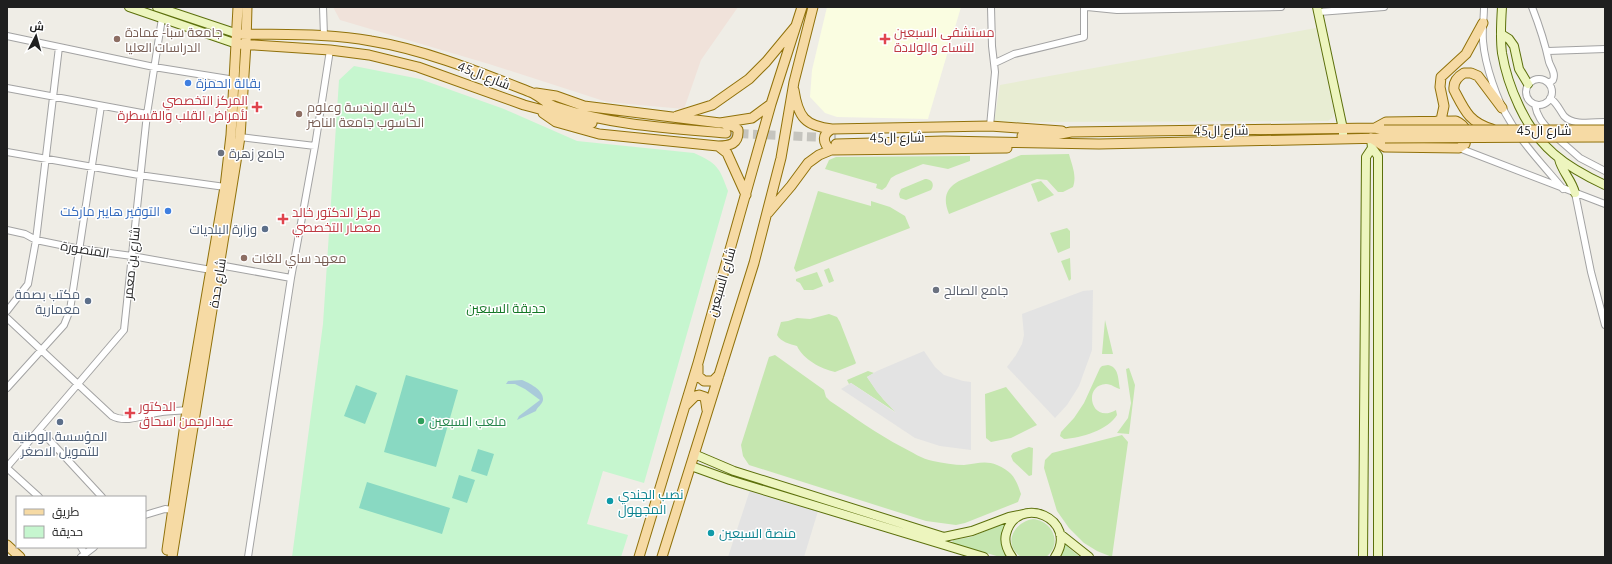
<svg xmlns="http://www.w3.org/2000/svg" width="1612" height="564" viewBox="0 0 1612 564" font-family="Ubuntu,Cairo,sans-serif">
<rect width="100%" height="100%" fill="#efede6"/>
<path fill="#fafde1" d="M 827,7 L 961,7 L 928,119 L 837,117 L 825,113 L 810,97 L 812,70 Z"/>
<path fill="#f0e2da" d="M 333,7 L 738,7 L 701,60 L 684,109 L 607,102 L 489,64 L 340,20 Z"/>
<path fill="#e8edd3" d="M 1316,28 L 1334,112 L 1333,117 L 1328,121 L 994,122 L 1000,85 Z"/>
<path fill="#c5e6af" d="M 1069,154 C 1072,166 1077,175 1073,187 L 1063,192 L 1058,192 L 1047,180 L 1037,179 L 949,214 C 943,199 945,189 959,181 L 1021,155 Z
M 970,156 L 970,161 L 948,169 L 923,164 L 896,175 L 891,178 L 886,187 L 882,190 L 876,188 L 877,184 L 825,169 L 829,160 L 836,157 Z
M 925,179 C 932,179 935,184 931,190 L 906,200 L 900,198 L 899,194 L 901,189 Z
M 1041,181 L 1054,195 L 1038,202 L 1031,184 Z
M 818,191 L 871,206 L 871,201 L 890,207 L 905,216 L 910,228 L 796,272 L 794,268 Z
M 1067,228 L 1070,231 L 1070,248 L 1058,253 L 1050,233 Z
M 1070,258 L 1071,279 L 1069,281 L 1061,261 Z
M 829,268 L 834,281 L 829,283 L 824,270 Z
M 817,272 L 823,286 L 813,290 L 804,290 L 800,283 L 796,281 L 796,279 Z
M 829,314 L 837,317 L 840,322 L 856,363 L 855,364 L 835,372 C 821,369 803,359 797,346 C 790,344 781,342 777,335 L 781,322 L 788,321 L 797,318 L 810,319 Z
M 1105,320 L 1113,354 L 1102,354 Z
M 775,355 L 824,390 L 826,397 L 830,401 C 854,417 877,434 902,447 C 912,452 922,459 933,461 C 943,463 954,465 964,465 C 976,464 985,460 997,465 C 1013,472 1016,479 1021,494 L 1018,502 L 965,523 L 956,525 L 926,521 L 749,465 L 743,456 L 741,445 L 768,360 L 769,357 Z
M 1108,365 C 1119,367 1118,379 1120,389 C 1115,388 1112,384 1106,384 C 1082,385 1091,425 1116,410 L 1117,415 C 1108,430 1081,438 1064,439 L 1060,436 L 1061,432 L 1074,418 L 1084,403 L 1100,368 L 1102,366 Z
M 1129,368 L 1135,385 L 1129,434 L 1117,433 L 1128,418 L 1131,403 L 1126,369 Z
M 868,371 L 874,373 L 867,377 L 883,399 L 897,413 L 851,383 L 849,384 L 847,380 Z
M 1006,387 L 1037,425 L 1011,438 L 991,442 L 986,438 L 985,394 Z
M 1122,435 L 1128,442 L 1112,557 L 1097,551 L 1084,543 L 1069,528 L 1057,511 L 1044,468 L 1045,460 L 1052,453 Z
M 1029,447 L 1033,448 L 1032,475 L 1029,476 L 1013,461 L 1011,456 L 1013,453 Z
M 1033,519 C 1053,521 1063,544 1046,557 L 1021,557 C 1002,544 1014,522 1033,519 Z
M 1008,522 C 1000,532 1002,545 1007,557 L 1000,557 L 952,543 L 953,540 L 971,537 Z
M 1064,541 L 1069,548 L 1080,557 L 1058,557 Z"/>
<path fill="#c6f6cf" d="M 354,66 L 420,79 L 504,109 L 577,141 L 694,153 C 718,164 719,167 728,191 L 644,483 L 603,471 L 587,524 L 628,535 L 621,557 L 292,557 L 323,324 L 339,80 Z"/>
<path fill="#89d9c2" d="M 406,375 L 458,390 L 436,467 L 384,452 Z
M 356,385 L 377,393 L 365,424 L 344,416 Z
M 478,449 L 494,454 L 487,476 L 471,471 Z
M 459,475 L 475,480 L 467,503 L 452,498 Z
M 367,482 L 450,508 L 442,534 L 359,508 Z"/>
<path fill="#e3e3e3" d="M 1093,290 L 1092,350 L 1079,386 L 1067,405 L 1055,418 L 1007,367 L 1016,355 L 1022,344 L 1024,335 L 1022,314 L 1083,291 Z
M 924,351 L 935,367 L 944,375 L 963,381 L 971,382 L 971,450 L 940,446 L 915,438 L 841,389 L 851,383 L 896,413 L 877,392 L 867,377 L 877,371 Z
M 750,490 L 818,511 L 804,557 L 728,557 Z"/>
<path fill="#a9cada" d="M 522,380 C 529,383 544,390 543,400 C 542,405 537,407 536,411 L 517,420 L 519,416 L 540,400 L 525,389 L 515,384 L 506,384 L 508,381 Z"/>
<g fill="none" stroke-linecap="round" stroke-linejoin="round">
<path stroke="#c5c4be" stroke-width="9" stroke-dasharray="9 4.5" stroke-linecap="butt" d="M 726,133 L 836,138"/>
<g stroke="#a3a3a3" stroke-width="8">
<path id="street" d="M 323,7 L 324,36
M 1087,7 L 1117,10 L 1281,7
M 1484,7 C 1484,18 1482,29 1483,41 C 1485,65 1497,101 1510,121 C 1524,146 1545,167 1563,189
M 1532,7 C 1539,25 1545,43 1549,62 C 1551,68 1556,73 1553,80 L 1549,83
M 1319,12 L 1384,7
M 7,36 L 154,67 L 235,80
M 1548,51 L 1605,49
M 995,63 L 1014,54 L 1084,37 L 1084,7
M1526 92a13 13 0 1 1 26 0a13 13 0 1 1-26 0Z
M 7,88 L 147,114
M 1550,98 C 1557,103 1559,109 1564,116 C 1573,126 1593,122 1605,122
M 1535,105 C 1537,116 1542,122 1549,130
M 990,126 L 995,72 L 992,46 L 991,7
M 240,137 L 315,146
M 1556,137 L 1580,158 L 1605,171
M 1459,148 L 1605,204
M 7,152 L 139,175 L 225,187
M 1575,193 L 1591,272 L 1605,325
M 7,230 L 25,234 L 36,240 L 80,249 L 132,256 L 211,270
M 219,265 L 291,278
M 7,311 L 28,284 L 36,240 L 59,47
M 7,318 L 112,416 C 127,424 146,414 162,412 C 170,411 179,411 187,410
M 7,388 L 64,325 L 70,310 L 101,106
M 40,430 L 102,497
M 7,467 L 124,330 L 147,114 L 162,18
M 7,468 L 39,497
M 145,515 L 165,509 L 173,510
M 81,547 L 85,554
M 81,557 L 94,547
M 248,557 L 291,278 L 315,146 L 330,50"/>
</g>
<g stroke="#5c700c" stroke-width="10">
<path id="secondary" d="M 129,7 L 237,44
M 157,7 L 238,34
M 1317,7 L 1343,129 L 1343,139
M 1502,7 C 1501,22 1500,38 1502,53 C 1505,71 1511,89 1519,106 C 1538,147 1564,166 1605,185
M 1501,34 L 1509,39 L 1514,46 L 1519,69 L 1528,84
M 1371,138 L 1372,148 L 1378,156 L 1378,557
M 1559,159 C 1562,172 1572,180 1575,193
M 694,454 L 734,471 L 944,537 L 972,531 L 1009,517 L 1024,514
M 691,466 L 730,480 L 984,557
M 1060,534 L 1089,557
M 1012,557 C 1007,550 1004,542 1006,534 C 1017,492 1080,519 1055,557
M 1363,557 L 1366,157 L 1372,148"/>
</g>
<g stroke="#90710a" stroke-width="11">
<path id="primary" d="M 241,34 C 284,35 329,33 371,41 C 426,50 479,72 530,92 C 539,95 546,104 556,107 C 610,125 669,128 726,133
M 240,44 L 330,50 L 369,55 L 418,67 L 524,105 L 592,123
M 794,90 C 798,117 805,126 832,129 L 990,126 L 1062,131
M 536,93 L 556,96 L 584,106 L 720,123 L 752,118 L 771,104
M 543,113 L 556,122 L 599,134 L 718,146 L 727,153 L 746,195
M 677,116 L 712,105 L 749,79 L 766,62 L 795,27
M 1437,121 L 1441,120 L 1444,106 L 1440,87 L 1441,77 L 1466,54 L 1483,23
M 1492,129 C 1469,122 1465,111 1454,90 C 1453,82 1457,77 1464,73 L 1471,73 L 1478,76 L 1502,108
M 1022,136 L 1050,136 L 1071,132 L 1375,128 L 1384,130
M 1371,138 L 1385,147 L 1459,148 L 1465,144 C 1468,133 1467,126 1456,121 L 1386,122 L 1375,128
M 836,144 L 944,141 L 1099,144 L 1385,138
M 718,146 C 730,146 739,144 738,130 L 735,127 L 725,124
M 831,150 C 822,143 822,134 832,129
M 768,213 L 791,186 L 808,163 L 819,155 L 831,150 L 1007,148
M 698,366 L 698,376 L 704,381 L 713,381 L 719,375
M 685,406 L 695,396 L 699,395 L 705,397 L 707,410
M 7,545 L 20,557
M 167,550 L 187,410 L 225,187 L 231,135 L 238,7
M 172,557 L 240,137 L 246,44 L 247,7
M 639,557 L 698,363 L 771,104 L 802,7
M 662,557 L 754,263 L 781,158 L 794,82 L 813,7"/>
</g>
<use href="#street" stroke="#fff" stroke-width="6"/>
<use href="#secondary" stroke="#edf5be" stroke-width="8"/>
<use href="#primary" stroke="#f6daa4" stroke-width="9"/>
<g stroke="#90710a" stroke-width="11" stroke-linecap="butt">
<path id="primary-bridge" d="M 1384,130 L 1605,130
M 1385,138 L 1605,137"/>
</g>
<use href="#primary-bridge" stroke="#f6daa4" stroke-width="9"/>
</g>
<g fill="#8d6e63" stroke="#fff" stroke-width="1.5">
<circle cx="117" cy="39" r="4"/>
<circle cx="299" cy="114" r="4"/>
<circle cx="244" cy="258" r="4"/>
</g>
<g fill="#e0444e" stroke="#fff" stroke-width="1.5">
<path d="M883 33h4v4h4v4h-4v4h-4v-4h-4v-4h4z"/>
<path d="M255 101h4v4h4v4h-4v4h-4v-4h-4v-4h4z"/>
<path d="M281 213h4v4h4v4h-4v4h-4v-4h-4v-4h4z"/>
<path d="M128 407h4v4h4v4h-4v4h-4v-4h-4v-4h4z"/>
</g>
<g fill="#3f7fe0" stroke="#fff" stroke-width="1.5">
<circle cx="188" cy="83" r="4"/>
<circle cx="168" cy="211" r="4"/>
</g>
<g fill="#6b7280" stroke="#fff" stroke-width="1.5">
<circle cx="221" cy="153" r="4"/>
<circle cx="936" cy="290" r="4"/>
</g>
<g fill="#5c6f8a" stroke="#fff" stroke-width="1.5">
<circle cx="265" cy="229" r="4"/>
<circle cx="88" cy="301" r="4"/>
<circle cx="60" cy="422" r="4"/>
</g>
<circle fill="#2e9e5b" stroke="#fff" stroke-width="1.5" cx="421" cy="421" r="4"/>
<g fill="#0f9aa8" stroke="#fff" stroke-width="1.5">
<circle cx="610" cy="501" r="4"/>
<circle cx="711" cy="533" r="4"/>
</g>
<g text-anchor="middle" stroke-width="3" stroke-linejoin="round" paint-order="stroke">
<g font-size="13" fill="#785e54" stroke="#fff" text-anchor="start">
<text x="125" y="37">جامعة سبأ- عمادة<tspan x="125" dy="15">الدراسات العليا</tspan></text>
<text x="307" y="112">كلية الهندسة وعلوم<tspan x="307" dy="15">الحاسوب جامعة الناصر</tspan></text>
<text x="252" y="263">معهد ساي للغات</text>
</g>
<g font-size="13" fill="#be3a42" stroke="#fff" text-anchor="start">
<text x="894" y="37">مستشفى السبعين<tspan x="894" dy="15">للنساء والولادة</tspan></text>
<text x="248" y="105" text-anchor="end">المركز التخصصي<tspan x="248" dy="15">لأمراض القلب والقسطرة</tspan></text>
<text x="292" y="217">مركز الدكتور خالد<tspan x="292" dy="15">معصار التخصصي</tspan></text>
<text x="139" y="411">الدكتور<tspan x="139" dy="15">عبدالرحمن اسحاق</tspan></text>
</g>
<g font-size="13" fill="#1f1f1f" stroke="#fff">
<text transform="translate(484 75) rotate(21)" y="5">شارع ال45</text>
<text transform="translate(1221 130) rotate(-1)" y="5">شارع ال45</text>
<text x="1544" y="135">شارع ال45</text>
<text transform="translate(897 137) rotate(-1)" y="5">شارع ال45</text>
<text transform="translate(85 249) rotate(9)" y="5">المنصورة</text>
<text transform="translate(131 263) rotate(-84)" y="5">شارع بن معمر</text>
<text transform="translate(721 282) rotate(-74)" y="5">شارع السبعين</text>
<text transform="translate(217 283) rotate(-81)" y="5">شارع حدة</text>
</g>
<g font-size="13" fill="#366cbe" stroke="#fff" text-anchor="start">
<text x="196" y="88">بقالة الحمزة</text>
<text x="160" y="216" text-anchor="end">التوفير هايبر ماركت</text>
</g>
<g font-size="13" fill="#5b616d" stroke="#fff" text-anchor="start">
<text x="229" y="158">جامع زهرة</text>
<text x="944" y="295">جامع الصالح</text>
</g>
<g font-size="13" fill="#4e5e75" stroke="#fff" text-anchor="end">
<text x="257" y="234">وزارة البلديات</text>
<text x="80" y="299">مكتب بصمة<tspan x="80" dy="15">معمارية</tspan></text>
<text x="60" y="441" text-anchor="middle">المؤسسة الوطنية<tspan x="60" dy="15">للتمويل الاصغر</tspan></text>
</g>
<g font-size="13" fill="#137725" stroke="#fff">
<text x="506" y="313">حديقة السبعين</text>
</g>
<g font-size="13" fill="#27864d" stroke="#fff" text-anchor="start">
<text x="429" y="426">ملعب السبعين</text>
</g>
<g font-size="13" fill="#0d838f" stroke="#fff" text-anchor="start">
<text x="618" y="499">نصب الجندي<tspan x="618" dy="15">المجهول</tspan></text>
<text x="719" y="538">منصة السبعين</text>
</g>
</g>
<rect width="1612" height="564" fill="none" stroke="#1f1f1f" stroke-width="16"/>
<rect x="16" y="496" width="130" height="52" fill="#ffffff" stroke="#a5a5a5"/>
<rect x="24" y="509" width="20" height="6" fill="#f6daa4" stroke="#a5a5a5"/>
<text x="52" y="516" font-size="12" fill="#1f1f1f">طريق</text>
<rect x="24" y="526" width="20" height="12" fill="#c6f6cf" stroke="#a5a5a5"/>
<text x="52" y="536" font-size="12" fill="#1f1f1f">حديقة</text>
<g transform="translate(36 36) rotate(6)" stroke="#ffffff" stroke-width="3" paint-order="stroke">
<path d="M0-3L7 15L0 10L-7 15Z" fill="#1f1f1f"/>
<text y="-6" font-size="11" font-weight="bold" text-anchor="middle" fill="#1f1f1f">ش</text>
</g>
</svg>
